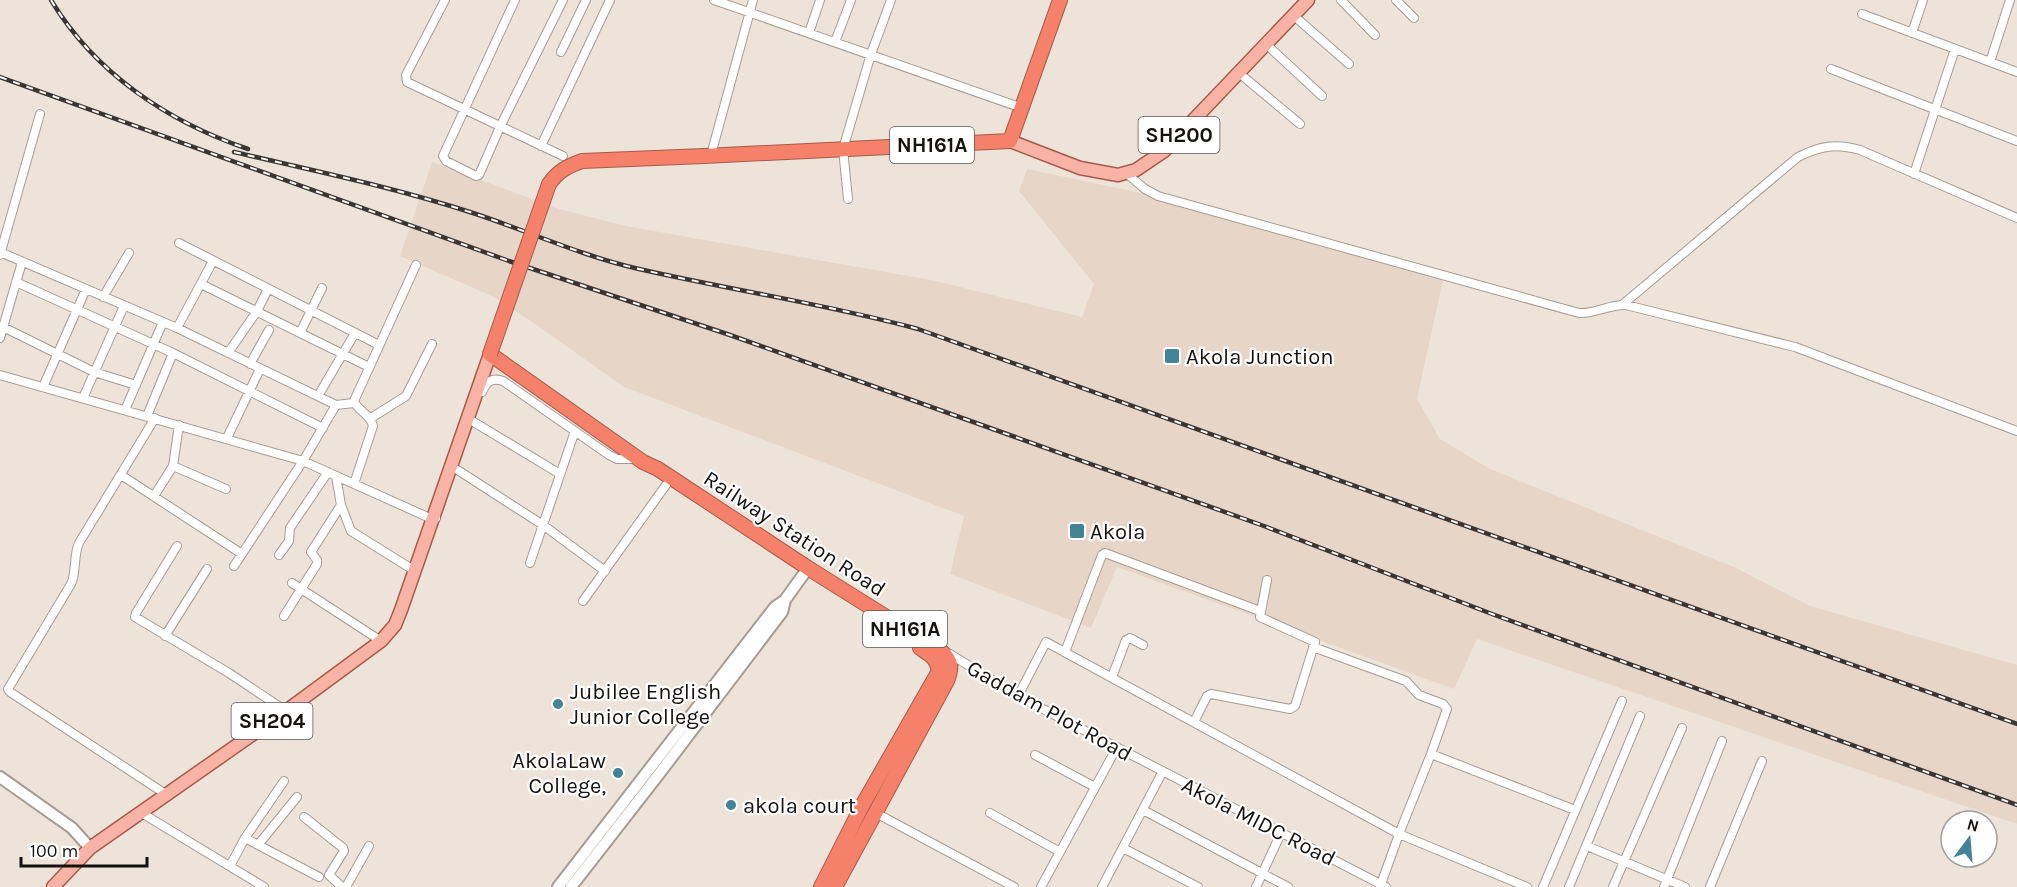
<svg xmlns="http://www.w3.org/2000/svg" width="2017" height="887" viewBox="0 0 2017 887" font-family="Karla,sans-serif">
<rect width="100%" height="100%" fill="#eee3d9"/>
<path fill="#e7d6c7" d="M 432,162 L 559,209 L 626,226 L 931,280 L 1082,317 L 1094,284 L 1019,191 L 1027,169 L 1146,194 L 1443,280 L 1417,399 L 1440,439 L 1490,469 L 1734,567 L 1810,606 L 2017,665 L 2017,824 L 1477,639 L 1454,689 L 1117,567 L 1091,628 L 950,574 L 964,516 L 624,387 L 538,326 L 494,297 L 400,256 Z"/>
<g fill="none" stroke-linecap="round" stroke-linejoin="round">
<g stroke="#a69c93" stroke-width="10">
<path id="street" d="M 445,0 L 406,75 L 407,82 L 563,156
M 515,0 L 443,156 L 446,161 L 476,176 L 479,175 L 500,127 L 563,0
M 714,0 L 1022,108
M 1341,0 L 1375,35
M 1396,0 L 1414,18
M 1862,14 L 2017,72
M 1293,15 L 1349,64
M 809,33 L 820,0
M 1912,33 L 1923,0
M 835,42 L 851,0
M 1266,44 L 1322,96
M 561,52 L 586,0
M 1990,62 L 2010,0
M 1831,69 L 2017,141
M 1239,73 L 1300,124
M 541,146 L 610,0
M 711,155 L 753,0
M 1126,173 L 1145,189 L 1158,196 L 1579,313 C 1595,314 1610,304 1626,305 L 1795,347 L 2017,431
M 1914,174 L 1955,49
M 848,199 L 843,149 L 871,54 L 891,0
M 179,243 L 379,345
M 0,252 L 177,328 L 336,405 L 303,461 L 234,566
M 0,255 L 40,114
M 16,282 L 173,353 L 323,428
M 201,284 L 369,367
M 103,297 L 129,253
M 1622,305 L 1798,157 C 1820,146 1836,143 1860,150 L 2017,218
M 3,327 L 94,372 L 136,385
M 177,328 L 213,261
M 300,333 L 322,288
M 0,338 L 22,262
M 228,353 L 257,311 L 268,289
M 250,364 L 269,330
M 0,375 L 303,461 L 432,519 L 436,518
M 43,387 L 86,289
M 482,392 C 486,382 492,377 503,381 L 609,455 L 617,459 L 636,459
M 318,396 L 355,333
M 83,398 L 124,306
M 336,405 L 354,403
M 125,410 L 163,322
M 147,416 L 173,353
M 155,418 L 79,543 C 73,556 77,571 71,584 L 8,689 L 10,692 L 167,795
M 371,418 L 406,396 L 432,344
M 472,421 L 560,474
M 227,438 L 260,369
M 173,466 L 226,489
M 456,469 L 543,525 L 605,571
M 121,475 L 242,554
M 336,476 L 341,505 L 351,531 L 415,571
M 354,484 L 373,426 C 371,414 357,411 354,401 L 416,265
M 154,496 L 173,466 L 179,425
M 177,546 L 136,613 L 135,617 L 229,673 L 286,711
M 279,555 L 289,541 L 290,528 L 328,472
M 530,563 L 575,431
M 292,583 L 381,641
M 583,601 L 666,485
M 284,616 L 317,564 L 317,560 L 311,552 L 341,505
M 165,636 L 207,569
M 1313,647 L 1406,681 L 1419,695 L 1443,704 L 1447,709 L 1431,754 L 1399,834 L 1527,887
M 1065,652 L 1102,555 L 1105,553 L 1260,611
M 947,658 L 950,654 L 1018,696 L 1386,887
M 1112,677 L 1126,640 L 1130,638 L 1143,645
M 1018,696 L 1046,642 L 1399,834 L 1380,887
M 1194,722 L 1207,696 L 1211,694 L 1290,709 L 1295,706 L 1315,642 L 1260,617 L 1267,580
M 1431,754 L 1575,810
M 1035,755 L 1095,787
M 1143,810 L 1288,887
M 140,812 L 264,887
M 874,812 L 1014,887
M 990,813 L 1060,852
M 304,817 L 343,848 L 344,851 L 329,875 L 342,887
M 245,838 L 319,877
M 258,845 L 297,797
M 1587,846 L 1685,887
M 1123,848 L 1198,887
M 230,866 L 245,838 L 284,781
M 346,887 L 369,846
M 1041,887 L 1117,747
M 1102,887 L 1163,771
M 1256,887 L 1281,833
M 1543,887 L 1622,701
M 1569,887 L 1640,716
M 1613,887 L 1682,728
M 1664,887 L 1722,741
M 1710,887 L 1762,761"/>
</g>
<g stroke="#a69c93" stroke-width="14">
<path id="secondary" d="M 0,777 L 72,828 L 90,848
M 558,887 L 775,607 L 785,600 L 808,568
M 571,887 L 659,774 L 782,612 L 785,600"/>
</g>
<g stroke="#a75a4a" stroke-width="15">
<path id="primary" d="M 1010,141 L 1080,168 L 1118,175 L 1136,170 L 1164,151 L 1308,0
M 53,887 L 90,848 L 286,711 L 381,641 L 395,625 L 401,610 L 490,354"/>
</g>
<g stroke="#a75a4a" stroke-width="16">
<path id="highway" d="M 704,156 L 1010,141 L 1060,0
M 490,354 L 643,462 L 658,469 L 808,568 L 942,652 C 952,661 952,669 947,681 L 835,887
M 821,887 L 862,806 L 939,671 C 937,658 930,655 920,648"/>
</g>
<use href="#street" stroke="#fff" stroke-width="8"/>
<use href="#secondary" stroke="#fff" stroke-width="10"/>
<use href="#primary" stroke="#f9b3a6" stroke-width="12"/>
<use href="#highway" stroke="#f5816a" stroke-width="14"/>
<g stroke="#3a3531" stroke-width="4.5">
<path id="rail" d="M 51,0 C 95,73 168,122 248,149
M 0,77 L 509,261 L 730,335 L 1264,526 L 1492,614 L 2017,805
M 234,152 C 315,171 397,188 476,214 C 530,232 582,256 639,269 C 731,290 826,304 918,329 L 2017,724"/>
</g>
<use href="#rail" stroke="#fff" stroke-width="2" stroke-dasharray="7" stroke-linecap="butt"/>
<g stroke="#a75a4a" stroke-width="16" stroke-linecap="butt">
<path id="highway-bridge" d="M 490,354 L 549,184 C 558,171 568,166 582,161 L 704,156"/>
</g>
<use href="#highway-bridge" stroke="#f5816a" stroke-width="14"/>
</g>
<g fill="#428396" stroke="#fff" stroke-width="2">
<rect x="1164" y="348" width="16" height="16" rx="3"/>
<rect x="1069" y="523" width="16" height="16" rx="3"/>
<circle cx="558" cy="704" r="6"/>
<circle cx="618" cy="773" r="6"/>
<circle cx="731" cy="805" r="6"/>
</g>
<g text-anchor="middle" stroke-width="4.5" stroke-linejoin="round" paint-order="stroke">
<g fill="#fff" stroke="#5b5856" stroke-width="1.5">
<rect x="1138.5" y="117" width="81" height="36" rx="4.5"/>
<rect x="890" y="127" width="84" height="36" rx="4.5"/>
<rect x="863" y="611" width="84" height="36" rx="4.5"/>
<rect x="231.5" y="703" width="81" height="36" rx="4.5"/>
</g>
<g font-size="21" font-weight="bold" fill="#15110e">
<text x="1179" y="142">SH200</text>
<text x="932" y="152">NH161A</text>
<text x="905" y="636">NH161A</text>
<text x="272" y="728">SH204</text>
</g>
<g font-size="22" fill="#15110e" stroke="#fff" text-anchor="start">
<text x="1186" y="364">Akola Junction</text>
<text x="1090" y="539">Akola</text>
<text x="570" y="699">Jubilee English<tspan x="570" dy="25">Junior College</tspan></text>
<text x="606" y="768" text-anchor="end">AkolaLaw<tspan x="606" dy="25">College,</tspan></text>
<text x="743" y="813">akola court</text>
</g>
<g font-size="22" fill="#15110e" stroke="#fff">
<text transform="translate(795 533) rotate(33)" y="8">Railway Station Road</text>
<text transform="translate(1050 710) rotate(29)" y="8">Gaddam Plot Road</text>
<text transform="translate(1259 821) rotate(27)" y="8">Akola MIDC Road</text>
</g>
</g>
<g transform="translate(1969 839) rotate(16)"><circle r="28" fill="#ffffff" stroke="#a1a09f" stroke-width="1.5"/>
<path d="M0-4.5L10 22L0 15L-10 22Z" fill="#428396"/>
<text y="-9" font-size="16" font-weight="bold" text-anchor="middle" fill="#15110e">N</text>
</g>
<path d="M21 857v9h126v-9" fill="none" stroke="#15110e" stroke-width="3"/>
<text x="30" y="857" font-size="18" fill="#15110e" stroke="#ffffff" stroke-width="4.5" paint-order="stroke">100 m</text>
</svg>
